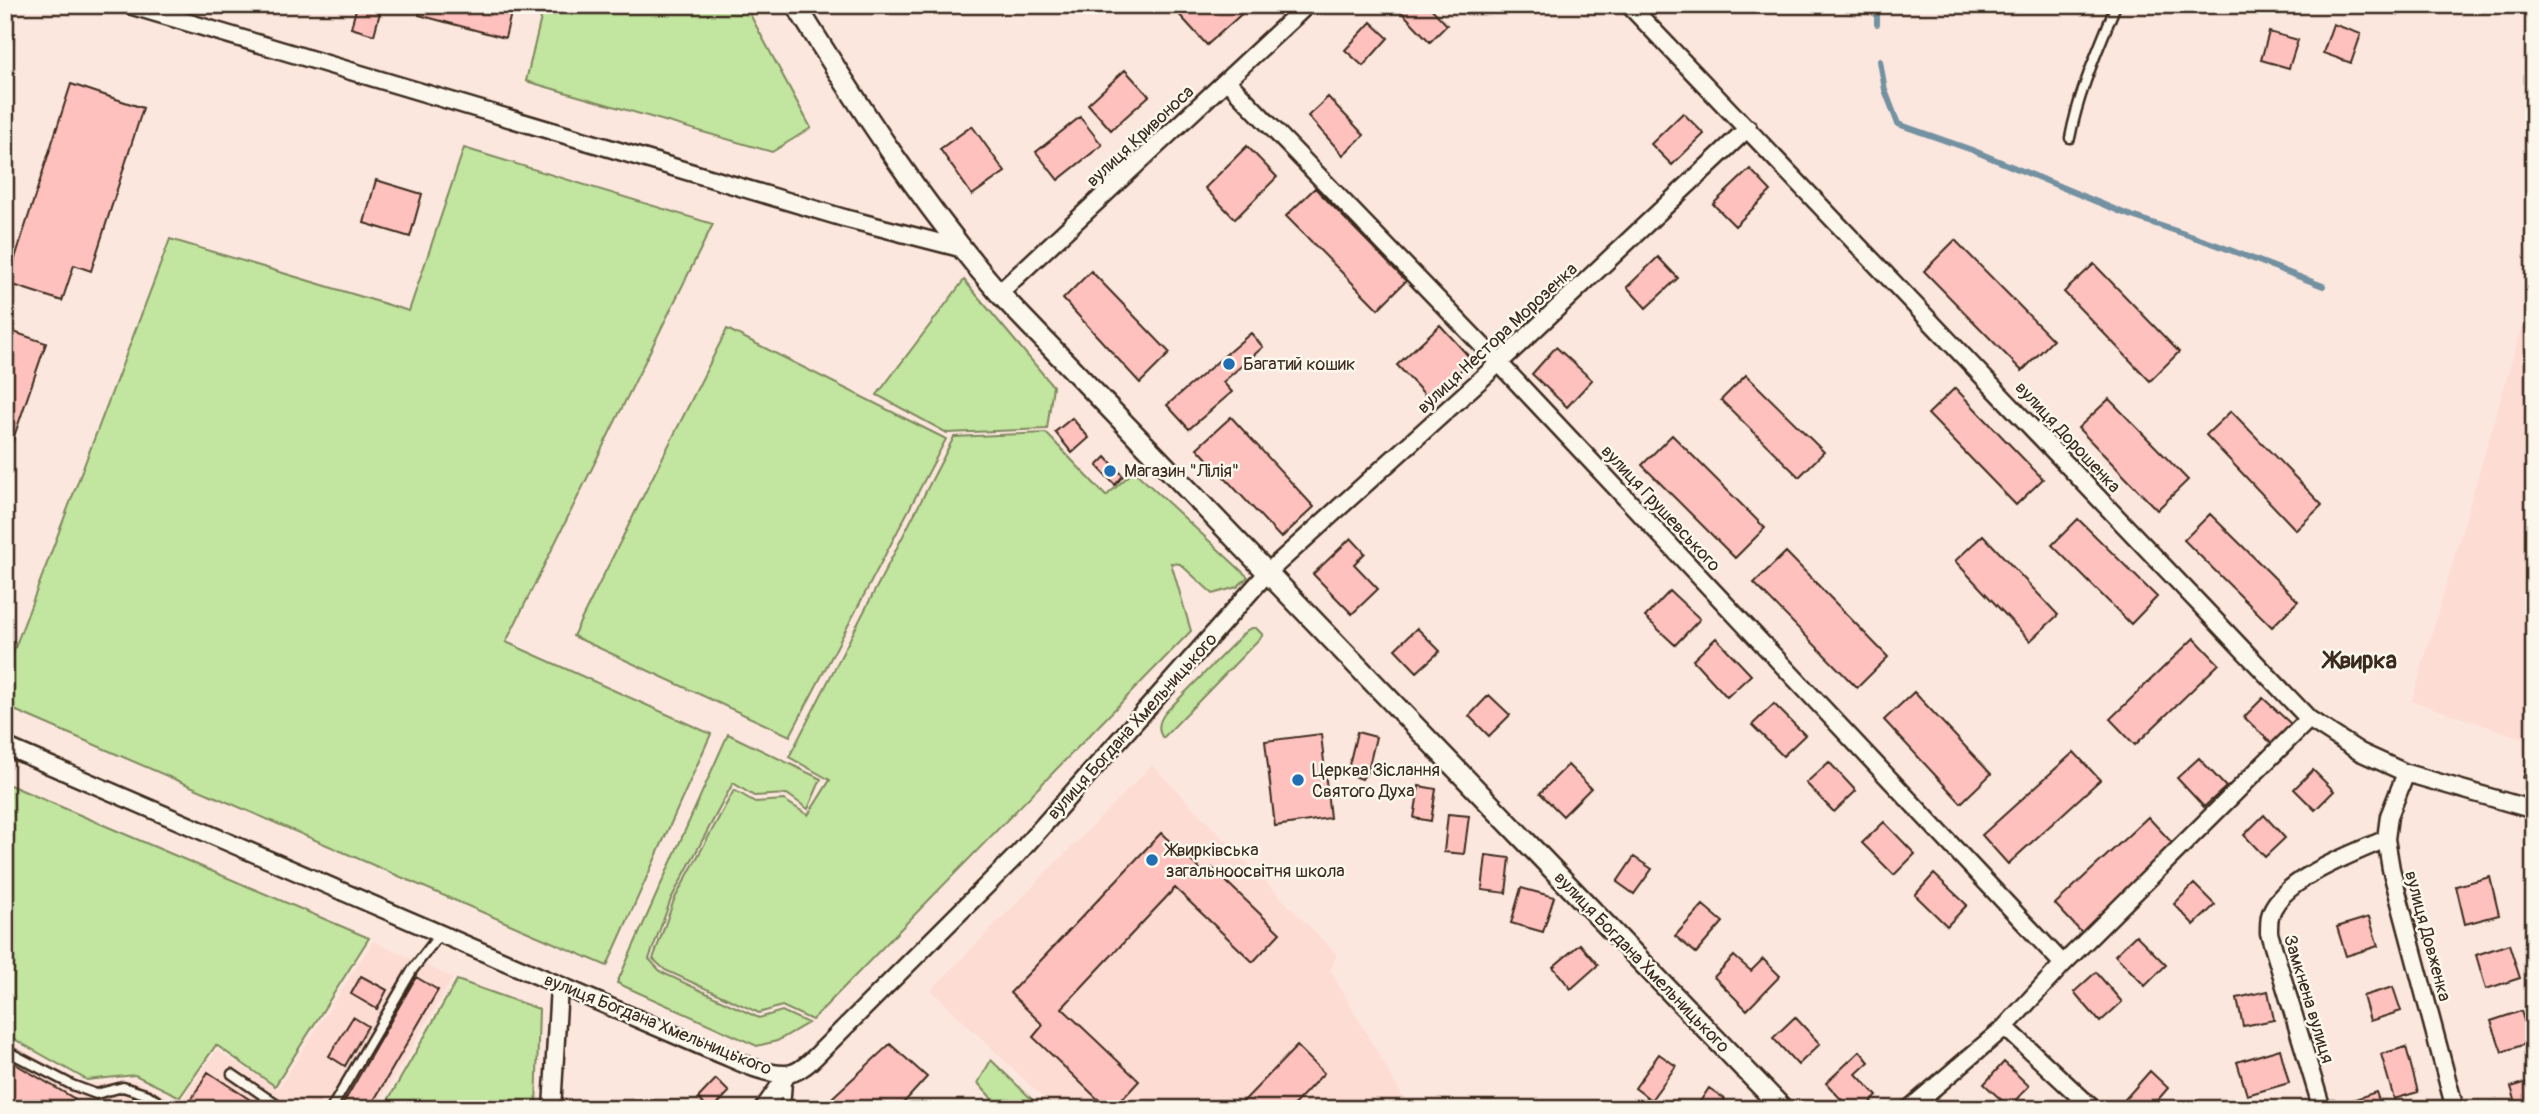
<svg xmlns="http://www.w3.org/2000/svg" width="2539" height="1114" viewBox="0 0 2539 1114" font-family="Pangolin,sans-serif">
<rect width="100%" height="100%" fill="#fce7de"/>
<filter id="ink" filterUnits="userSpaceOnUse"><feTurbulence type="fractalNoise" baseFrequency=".0143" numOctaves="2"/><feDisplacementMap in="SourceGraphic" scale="14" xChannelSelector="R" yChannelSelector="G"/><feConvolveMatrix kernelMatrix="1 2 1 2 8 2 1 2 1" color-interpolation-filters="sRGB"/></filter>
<g filter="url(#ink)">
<path fill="#fddcd4" d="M 2534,285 L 2534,742 L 2412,701 Z
M 1152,765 L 1337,955 L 1330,970 L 1410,1109 L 1055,1109 L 931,990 Z
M 373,941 L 453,978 L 375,1109 L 5,1109 L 5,1040 L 86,1085 L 135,1080 L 180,1103 L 217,1050 L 278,1089 Z"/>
<path fill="#c2e59f" stroke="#7e885e" stroke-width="2" d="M 544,5 L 745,5 L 811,128 L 772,152 L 526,81 Z
M 464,148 L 713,224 L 506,642 L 711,734 L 607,966 L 5,706 L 5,674 L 170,239 L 409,311 Z
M 964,280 L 1053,386 L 1047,429 L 947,433 L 877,395 Z
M 727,329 L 946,439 L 790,736 L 573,636 Z
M 1046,433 L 1106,496 L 1134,471 L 1248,577 L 1237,587 L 1213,594 L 1180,564 L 1171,563 L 1191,631 L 812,1020 L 782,1006 L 759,1013 L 665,970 L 653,959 L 674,900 L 734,790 L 755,802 L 784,800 L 808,815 L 830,780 L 789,757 L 954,437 Z
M 1252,628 L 1256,628 L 1263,635 L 1163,738 C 1157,730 1159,721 1165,713 L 1247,630 Z
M 728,734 L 821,779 L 808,809 L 787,794 L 754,796 L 733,783 L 671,899 L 649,959 L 661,972 L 759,1018 L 782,1011 L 808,1023 L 777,1041 L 757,1046 L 617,983 Z
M 5,783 L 369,938 L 275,1086 L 216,1045 L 180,1097 L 135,1075 L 87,1080 L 5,1034 Z
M 457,980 L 539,1009 L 536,1109 L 383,1109 Z
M 991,1060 L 1042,1109 L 1001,1109 L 978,1083 Z"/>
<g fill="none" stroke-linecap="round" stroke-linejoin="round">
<path stroke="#7391a1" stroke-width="6" d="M 1877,24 L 1877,5
M 1880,61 L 1885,90 L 1898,124 L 1972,150 L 2126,214 L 2217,245 L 2323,286"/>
</g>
<path fill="#fec1bd" stroke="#3b2a1e" stroke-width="2" d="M 357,5 L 382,5 L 374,35 L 351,28 Z
M 421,5 L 513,5 L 505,38 L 419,15 Z
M 1183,5 L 1244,5 L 1247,9 L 1207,45 L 1176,11 Z
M 1395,5 L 1428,5 L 1447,25 L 1430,42 Z
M 1371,22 L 1388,38 L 1363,66 L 1345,50 Z
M 2333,24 L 2361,34 L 2351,63 L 2323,53 Z
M 2269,32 L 2298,40 L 2289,68 L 2261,60 Z
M 1125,70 L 1149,96 L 1111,130 L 1088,104 Z
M 5,72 L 14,75 L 5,102 Z
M 71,84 L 143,108 L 91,271 L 74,265 L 62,301 L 7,283 Z
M 1328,97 L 1364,135 L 1343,155 L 1308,116 Z
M 1683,113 L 1704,134 L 1672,165 L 1651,144 Z
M 1080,117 L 1102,145 L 1058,180 L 1036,152 Z
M 972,126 L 1005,172 L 972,195 L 940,149 Z
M 1247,146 L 1277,177 L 1235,219 L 1205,188 Z
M 1750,169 L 1771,191 L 1735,226 L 1713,204 Z
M 376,180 L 422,194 L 410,237 L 364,223 Z
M 1315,188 L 1406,281 L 1378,309 L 1286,216 Z
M 1955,240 L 2053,340 L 2022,371 L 1924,271 Z
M 1658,257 L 1678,278 L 1646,308 L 1627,287 Z
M 2094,264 L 2179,352 L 2150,381 L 2064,292 Z
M 1091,271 L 1170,353 L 1140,383 L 1063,299 Z
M 1440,325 L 1472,360 L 1429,399 L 1397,365 Z
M 5,329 L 46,343 L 5,463 Z
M 1251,333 L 1263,347 L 1223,382 L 1232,392 L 1189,429 L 1167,405 Z
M 1556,347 L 1592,380 L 1567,407 L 1532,374 Z
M 1746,375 L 1824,452 L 1799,477 L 1721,400 Z
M 1955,388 L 2043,479 L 2016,505 L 1928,414 Z
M 2109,399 L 2188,480 L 2157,510 L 2078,428 Z
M 2231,411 L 2322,505 L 2296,530 L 2206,435 Z
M 1231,417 L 1314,507 L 1281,538 L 1197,448 Z
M 1072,418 L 1089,438 L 1072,453 L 1055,432 Z
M 1672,435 L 1765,528 L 1735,558 L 1642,465 Z
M 1106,457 L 1123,476 L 1115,485 L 1097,466 Z
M 2210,514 L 2298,601 L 2272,627 L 2184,540 Z
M 2078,519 L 2157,597 L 2131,624 L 2052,545 Z
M 1983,535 L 2058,615 L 2030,641 L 1955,561 Z
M 1351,538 L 1365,553 L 1354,564 L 1378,589 L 1352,614 L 1313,574 Z
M 1786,552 L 1888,657 L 1857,688 L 1754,583 Z
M 1670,591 L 1700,619 L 1675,645 L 1645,617 Z
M 1417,628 L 1440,651 L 1417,672 L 1395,649 Z
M 1716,638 L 1751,675 L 1727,697 L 1693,660 Z
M 2194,638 L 2219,664 L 2135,745 L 2110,719 Z
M 1914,692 L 1991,774 L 1961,803 L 1884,720 Z
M 1489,695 L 1510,715 L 1489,736 L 1469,716 Z
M 2263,698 L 2291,724 L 2272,744 L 2244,717 Z
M 1774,704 L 1805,735 L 1783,756 L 1752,725 Z
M 1357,732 L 1376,737 L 1368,770 L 1362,779 L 1351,775 L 1349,765 Z
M 1321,734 L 1330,818 L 1275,826 L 1265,741 Z
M 2534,743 L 2534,781 L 2523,778 Z
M 2074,752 L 2100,780 L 2008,864 L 1982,835 Z
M 2199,758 L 2226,787 L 2204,807 L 2177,778 Z
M 1829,762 L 1856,791 L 1834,812 L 1806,783 Z
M 1568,765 L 1591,788 L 1563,816 L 1540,793 Z
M 2313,770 L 2334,791 L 2315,810 L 2294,789 Z
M 1419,786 L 1436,789 L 1431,821 L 1414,818 Z
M 1448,814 L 1469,816 L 1464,854 L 1444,852 Z
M 2264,815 L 2285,838 L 2265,857 L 2244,835 Z
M 2148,817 L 2175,846 L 2082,933 L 2055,904 Z
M 1884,822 L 1915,854 L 1894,875 L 1862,843 Z
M 1161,833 L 1204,873 L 1212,868 L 1280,933 L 1253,962 L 1175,888 L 1062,1008 L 1139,1081 L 1113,1109 L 1108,1109 L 1033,1037 L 1043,1025 L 1010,993 Z
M 1486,855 L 1510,858 L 1506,893 L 1482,890 Z
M 1634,857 L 1652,869 L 1634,894 L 1617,882 Z
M 1934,874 L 1967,905 L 1947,926 L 1915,895 Z
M 2490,877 L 2499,915 L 2465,924 L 2456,886 Z
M 2194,884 L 2215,905 L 2194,925 L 2174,904 Z
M 1521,888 L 1554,897 L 1543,932 L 1511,923 Z
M 1703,905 L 1723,922 L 1696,953 L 1675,936 Z
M 2369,917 L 2378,946 L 2346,956 L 2337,927 Z
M 2136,935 L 2166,965 L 2145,986 L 2115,955 Z
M 1580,944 L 1598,965 L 1571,989 L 1553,967 Z
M 2509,944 L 2520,978 L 2486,989 L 2476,955 Z
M 1734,956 L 1751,971 L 1763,959 L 1780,976 L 1747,1010 L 1714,977 Z
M 2096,972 L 2122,1002 L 2100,1022 L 2074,992 Z
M 361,976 L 387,990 L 377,1009 L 351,994 Z
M 416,977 L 438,990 L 369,1109 L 340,1109 Z
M 2393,987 L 2401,1011 L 2370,1021 L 2363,996 Z
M 2268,991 L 2274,1020 L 2243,1026 L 2237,998 Z
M 2521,1011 L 2531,1042 L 2502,1052 L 2491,1021 Z
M 353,1017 L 368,1026 L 345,1066 L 329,1056 Z
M 1795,1017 L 1820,1044 L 1798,1065 L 1773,1038 Z
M 890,1044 L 927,1077 L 898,1109 L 820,1109 Z
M 1297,1046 L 1324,1073 L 1290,1109 L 1236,1109 Z
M 2406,1047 L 2418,1092 L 2394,1099 L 2381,1054 Z
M 2280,1049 L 2289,1083 L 2247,1095 L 2237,1062 Z
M 1860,1051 L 1869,1062 L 1856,1074 L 1877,1096 L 1865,1109 L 1850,1109 L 1826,1083 Z
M 1659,1054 L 1676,1066 L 1651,1100 L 1635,1088 Z
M 5,1058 L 75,1099 L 70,1109 L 5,1109 Z
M 2004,1062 L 2029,1086 L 2009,1107 L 1984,1084 Z
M 2150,1071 L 2168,1088 L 2150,1109 L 2124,1109 L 2120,1105 Z
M 208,1072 L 264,1109 L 187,1109 L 186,1108 Z
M 716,1079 L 729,1092 L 713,1109 L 708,1109 L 698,1098 Z
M 2534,1080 L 2534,1109 L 2518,1109 L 2511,1087 Z
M 1709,1088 L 1725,1099 L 1719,1109 L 1695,1109 Z
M 2376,1092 L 2382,1109 L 2342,1109 L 2340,1104 Z
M 136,1095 L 156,1109 L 127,1109 Z"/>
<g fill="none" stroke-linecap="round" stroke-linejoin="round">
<g stroke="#3b2a1e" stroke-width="13">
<path id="service" d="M 2070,138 C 2079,91 2098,50 2116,5
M 5,1050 L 72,1085 L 96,1094 L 123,1087 L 148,1095 L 169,1109
M 232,1074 L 283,1109
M 331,1109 L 413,969 L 440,934
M 785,1109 L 787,1081"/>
</g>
<g stroke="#3b2a1e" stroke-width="21">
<path id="minor" d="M 129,5 L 844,218 L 960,248
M 1629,5 L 2309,719 L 2360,752 L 2406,773 L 2534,810
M 1227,81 L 1499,363 L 2063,964
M 999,293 L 1307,5
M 5,746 L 710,1050 C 733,1058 761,1075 786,1074 C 800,1074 814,1058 823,1049 L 1018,854 L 1268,572 L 1499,363 L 1748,128
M 2406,773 L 2389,816 L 2386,839 L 2391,869 L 2455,1109
M 2005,1027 L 2093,1109
M 552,1109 L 559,986
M 763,1109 L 788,1074
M 1909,1109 L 2005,1027 L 2063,964 L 2309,719
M 2322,1109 L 2269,933 C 2269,928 2269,921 2270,916 C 2279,880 2354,853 2386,839"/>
</g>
<g stroke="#3b2a1e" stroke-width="24">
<path id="tertiary" d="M 796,5 C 858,105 922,204 999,293 L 1783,1109"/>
</g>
<use href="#service" stroke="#fbf7ec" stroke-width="8"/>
<use href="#minor" stroke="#fbf7ec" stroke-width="16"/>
<use href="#tertiary" stroke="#fbf7ec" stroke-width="19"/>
</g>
</g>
<g fill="#1f6fb2" stroke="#fbf7ec" stroke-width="2.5">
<circle cx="1229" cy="364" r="7"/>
<circle cx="1110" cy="471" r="7"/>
<circle cx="1298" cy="780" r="7"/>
<circle cx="1152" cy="860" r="7"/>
</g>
<g text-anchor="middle" stroke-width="5" stroke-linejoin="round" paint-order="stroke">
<g font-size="18" fill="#3b2a1e" stroke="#fbf7ec">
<text transform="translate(1140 136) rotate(-43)" y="6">вулиця Кривоноса</text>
<text transform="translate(1497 338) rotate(-43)" y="6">вулиця Нестора Морозенка</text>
<text transform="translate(2068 437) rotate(47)" y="6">вулиця Дорошенка</text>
<text transform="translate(1661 508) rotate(47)" y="6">вулиця Грушевського</text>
<text transform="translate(1132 726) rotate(-48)" y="6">вулиця Богдана Хмельницького</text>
<text transform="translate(2428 936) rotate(75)" y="6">вулиця Довженка</text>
<text transform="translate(1642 962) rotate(46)" y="6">вулиця Богдана Хмельницького</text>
<text transform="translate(2309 999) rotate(73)" y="6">Замкнена вулиця</text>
<text transform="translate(658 1024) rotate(22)" y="6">вулиця Богдана Хмельницького</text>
</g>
<g font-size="18" fill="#3b2a1e" stroke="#fbf7ec" text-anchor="start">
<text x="1243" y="370">Багатий кошик</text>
<text x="1124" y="477">Магазин "Лілія"</text>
<text x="1312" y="776">Церква Зіслання<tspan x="1312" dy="21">Святого Духа</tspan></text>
<text x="1166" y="856">Жвирківська<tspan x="1166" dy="21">загальноосвітня школа</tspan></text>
</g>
<g font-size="24" font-weight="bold" fill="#3b2a1e" stroke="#fbf7ec">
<text x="2361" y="668">Жвирка</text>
</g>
</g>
<rect width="2539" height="1114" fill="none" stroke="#fbf7ec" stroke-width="28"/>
<rect x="14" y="14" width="2511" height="1086" fill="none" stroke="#3b2a1e" stroke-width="2.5" filter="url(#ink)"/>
</svg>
